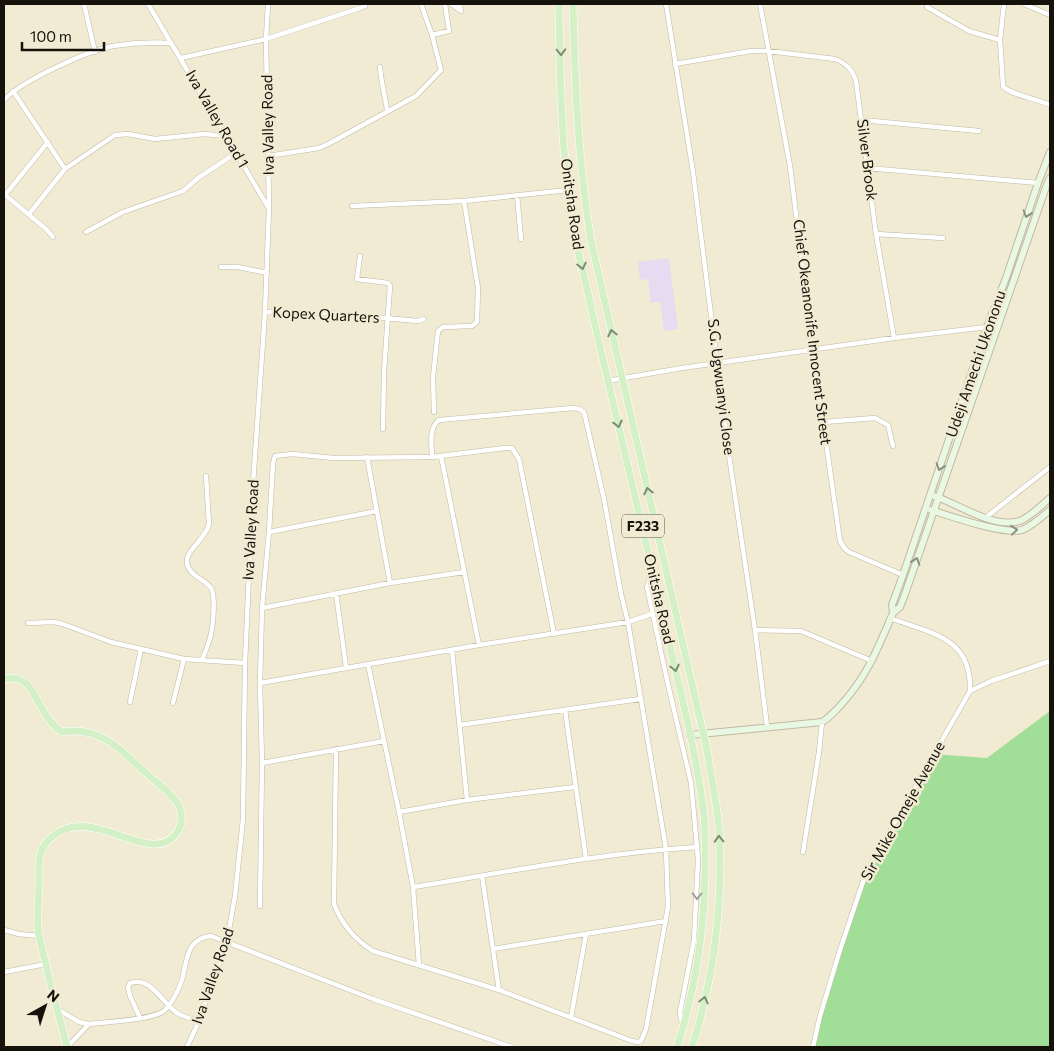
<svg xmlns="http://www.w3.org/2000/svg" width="1054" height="1051" viewBox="0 0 1054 1051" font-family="Commissioner,sans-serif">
<rect width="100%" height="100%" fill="#f2ebd4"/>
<path fill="#e6dcf1" d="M 669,258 L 678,329 L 664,331 L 660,302 L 651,303 L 648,279 L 640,280 L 638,262 Z"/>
<path fill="#a1de98" d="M 1050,711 L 1050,1047 L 815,1047 L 820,1016 L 866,873 L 934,754 L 987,758 Z"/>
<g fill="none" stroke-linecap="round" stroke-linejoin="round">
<g stroke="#c0b9a3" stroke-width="5.5">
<path id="street" d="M 84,4 L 95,52
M 148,4 L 268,207
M 421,4 L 432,35
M 451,4 L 461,11 L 459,4
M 666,4 L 693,172 L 727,442 L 755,630 L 767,726
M 760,4 L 790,166 L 813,350 L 840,541 L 845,549 L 849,552 L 903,575
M 1004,4 L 1000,40 L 1003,86 C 1010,95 1038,99 1050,105
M 1024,4 L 1050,15
M 927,7 L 969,31 L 1000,40
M 181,58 L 266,39 L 360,8 L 365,6 L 365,4
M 675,64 L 751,51 L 768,51 L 835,59 C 847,64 852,69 856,81 L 876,234 L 894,338
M 380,67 C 381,82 385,95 387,110
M 13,91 L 65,169
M 4,100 C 21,81 87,51 113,46 C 132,43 151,42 170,43
M 862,120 L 979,131
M 268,156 L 319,148 L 328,144 L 416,96 L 441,70 L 432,35 L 449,31 L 445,4
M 867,168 L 1038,183
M 4,194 L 46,229 L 53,237
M 5,195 L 48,142
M 517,195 L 521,239
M 352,206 L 464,201 L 568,190
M 29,214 L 65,169 L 115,135 L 128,134 L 155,139 L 204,134 L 226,136
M 86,232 L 123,212 L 183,191 L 198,178 L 236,153
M 876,234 L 943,238
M 360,256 L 357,279 L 388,283 L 390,286 L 384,372 L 383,429
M 221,267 L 238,267 L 267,273
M 265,312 L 329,313 L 418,321 L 424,319
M 607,381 L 682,368 L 894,338 L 987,327
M 434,412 L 433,377 L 438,331 L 443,327 L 472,326 L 477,322 L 478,288 L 464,201
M 824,422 L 875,418 L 888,425 L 893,446
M 441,456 L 479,645
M 367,457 L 390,583
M 985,518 L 1050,467
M 269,532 L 377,511
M 655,579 L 649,581 L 647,587 L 667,680 L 691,783 L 695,825 L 698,860 L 694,940 L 680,1012 L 681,1020 L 685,1024
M 336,593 L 346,667
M 262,608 L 390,583 L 464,572
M 890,618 C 932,634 972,637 970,691
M 28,623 L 54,622 L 63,624 L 111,642 L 184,659 L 245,663
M 755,630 L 801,631 L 872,661
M 452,650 L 467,800
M 202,660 C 205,653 208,645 210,638 C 213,628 216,596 211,588 C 204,578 189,576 187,563 C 185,550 206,539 209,524 L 206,476
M 368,664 L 399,812 L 413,887 L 419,965
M 260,683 L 479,645 L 628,622 L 652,614
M 130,702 L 141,649
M 173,703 L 184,659
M 565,710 L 586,859
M 460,725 L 640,699
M 336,749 L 334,904 C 342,925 354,939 373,951 L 499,990 L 632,1041 L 638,1042 L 641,1041 L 646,1029 L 668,907 L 666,849 L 628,622 L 621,594 L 604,499 L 584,412 L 579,409 L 573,408 L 439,420 C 428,428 432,446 432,457
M 262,763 L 384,741
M 399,812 L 467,800 L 575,787
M 803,852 L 819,752 L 822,722
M 482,876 L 499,990
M 413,887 C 507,872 601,853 697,847
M 260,906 L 262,763 L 260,683 L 262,608 L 269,532 L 273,463 L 275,456 L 292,454 L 334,458 L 432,457 L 505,448 L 512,448 L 519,459 L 554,634
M 4,930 L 19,934 L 39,936
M 493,949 L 666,921
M 4,972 L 46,964
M 57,1009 L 79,1022 L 89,1024 C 105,1022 155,1020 165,1010 C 172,1003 179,989 182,980 C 187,961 186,938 211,936 L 373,999 L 512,1047
M 571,1017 L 586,934
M 140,1018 L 130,996 L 128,987 L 130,983 C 150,975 163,1004 177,1013 C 183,1017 191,1019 199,1021
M 67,1047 L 89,1024
M 187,1047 L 199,1021 L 227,941 L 235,896 L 243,819 L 245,663 L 253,484 L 265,312 L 269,208 L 266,39 L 268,4
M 813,1047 L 820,1016 L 840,950 L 866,873 L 970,691 L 991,681 L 1050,661"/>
</g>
<g stroke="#c0b9a3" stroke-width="8">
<path id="secondary" d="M 934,496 C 959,504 996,531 1022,520 C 1032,515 1042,505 1050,498
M 931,510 C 950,516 1004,535 1022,530 C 1032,526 1042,517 1050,510
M 893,613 L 892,605 L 903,575 L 987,327 L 1006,278 L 1038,183 L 1050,152
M 690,735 L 822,722 C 829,718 834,712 839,707 C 867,677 877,650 893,613 L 900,607 L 904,597 L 1046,187 L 1050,178"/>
</g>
<g stroke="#fff" stroke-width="8">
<path id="primary" d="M 559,4 C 560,78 561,154 573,227 C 579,259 588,290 594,321 C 616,418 639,515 662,612 C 677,679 696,747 704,816 C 706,835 705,855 705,874 C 704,933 695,991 677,1047
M 573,4 C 575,84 578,162 591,241 L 707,750 C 711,776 717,803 719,829 C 723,902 714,978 692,1047
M 4,679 C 30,674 33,695 44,712 C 48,719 53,725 59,730 L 62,732 C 74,730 85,731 96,735 C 117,743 130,759 147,774 C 158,784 172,793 179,806 C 183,814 182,824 178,831 C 151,874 88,794 46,843 C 37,854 39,870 39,883 C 39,898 37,914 38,929 C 40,944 45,959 48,974 C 54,998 61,1023 67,1047"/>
</g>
<use href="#street" stroke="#fff" stroke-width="4.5"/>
<use href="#secondary" stroke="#e9f8e2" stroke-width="6"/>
<use href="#primary" stroke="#d3f0c6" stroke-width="7"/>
</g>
<defs><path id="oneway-chevron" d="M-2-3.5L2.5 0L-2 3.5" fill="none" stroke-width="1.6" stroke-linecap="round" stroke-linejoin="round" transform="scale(1.25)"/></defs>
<g stroke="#7d8c71">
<use href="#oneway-chevron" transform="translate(561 52) rotate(88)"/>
<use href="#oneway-chevron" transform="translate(582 266) rotate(77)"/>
<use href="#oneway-chevron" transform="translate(612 333) rotate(-103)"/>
<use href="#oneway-chevron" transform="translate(618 424) rotate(76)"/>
<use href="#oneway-chevron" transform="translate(648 491) rotate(-103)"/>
<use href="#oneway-chevron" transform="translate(675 668) rotate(77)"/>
<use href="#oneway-chevron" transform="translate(719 839) rotate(-92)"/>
<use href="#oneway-chevron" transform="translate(704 1000) rotate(-77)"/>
</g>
<g stroke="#899081">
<use href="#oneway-chevron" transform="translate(1027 214) rotate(109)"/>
<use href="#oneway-chevron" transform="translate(940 467) rotate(109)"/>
<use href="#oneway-chevron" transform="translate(1014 530) rotate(-6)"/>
<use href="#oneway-chevron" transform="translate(916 561) rotate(-71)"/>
</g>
<use stroke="#a1a09d" href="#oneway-chevron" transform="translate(697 896) rotate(91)"/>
<g text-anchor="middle" stroke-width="5" stroke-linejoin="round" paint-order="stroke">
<rect fill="#f2ebd4" stroke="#575347" stroke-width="1" x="622" y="514.5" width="42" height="23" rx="4"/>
<g font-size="14" font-weight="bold" fill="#14120a">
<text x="643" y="531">F233</text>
</g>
<g font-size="15" fill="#14120a" stroke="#f2ebd4">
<text transform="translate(217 119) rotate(60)" y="5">Iva Valley Road 1</text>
<text transform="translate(268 125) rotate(-91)" y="5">Iva Valley Road</text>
<text transform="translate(867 160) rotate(83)" y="5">Silver Brook</text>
<text transform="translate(572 204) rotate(82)" y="5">Onitsha Road</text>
<text transform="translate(326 315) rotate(3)" y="5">Kopex Quarters</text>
<text transform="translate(812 332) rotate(83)" y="5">Chief Okeanonife Innocent Street</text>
<text transform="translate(976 364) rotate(-71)" y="5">Udeji Amechi Ukononu</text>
<text transform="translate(721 387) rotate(83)" y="5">S.G. Ugwuanyi Close</text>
<text transform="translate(251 530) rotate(-87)" y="5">Iva Valley Road</text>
<text transform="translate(659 599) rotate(77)" y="5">Onitsha Road</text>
<text transform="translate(903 811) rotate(-61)" y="5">Sir Mike Omeje Avenue</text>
<text transform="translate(213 976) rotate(-71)" y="5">Iva Valley Road</text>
</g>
</g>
<rect width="1054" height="1051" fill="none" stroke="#14120a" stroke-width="10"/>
<g transform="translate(45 1006) rotate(39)" stroke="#f2ebd4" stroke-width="4" paint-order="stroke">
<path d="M0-4L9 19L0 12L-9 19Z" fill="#14120a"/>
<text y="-8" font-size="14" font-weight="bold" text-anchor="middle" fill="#14120a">N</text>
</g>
<path d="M22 42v8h82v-8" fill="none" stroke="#14120a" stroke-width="2.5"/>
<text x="30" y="42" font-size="15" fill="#14120a" stroke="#f2ebd4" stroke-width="4" paint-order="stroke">100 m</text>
</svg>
